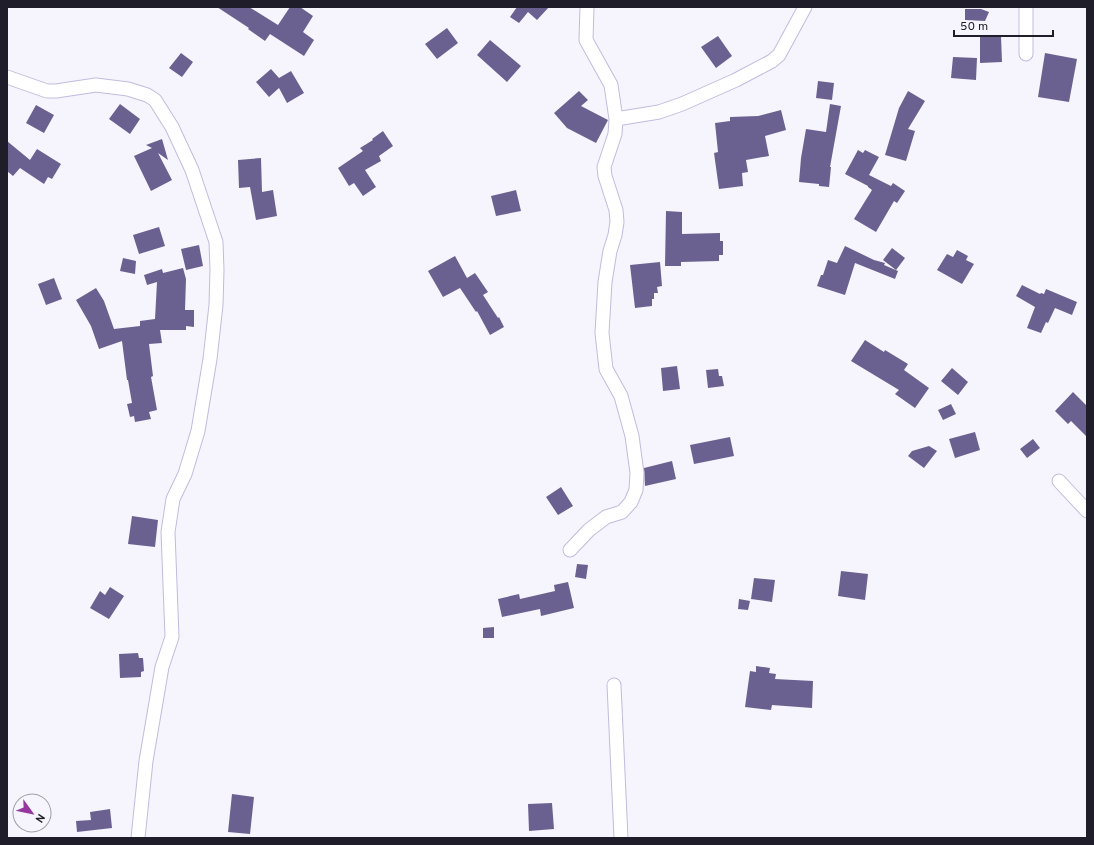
<svg xmlns="http://www.w3.org/2000/svg" width="1094" height="845" viewBox="0 0 1094 845" font-family="Overpass,sans-serif">
<rect width="100%" height="100%" fill="#f6f5fd"/>
<path fill="#6b6190" d="M 217,7 L 249,7 L 278,25 L 290,7 L 300,7 L 313,16 L 303,32 L 314,40 L 304,56 L 270,34 L 265,41 L 248,29 L 249,28 Z
M 517,7 L 549,7 L 537,20 L 528,12 L 519,23 L 510,17 Z
M 965,9 L 981,9 L 989,12 L 985,21 L 965,20 Z
M 447,28 L 458,43 L 437,59 L 425,44 Z
M 718,36 L 732,56 L 716,68 L 701,47 Z
M 1001,36 L 1002,62 L 980,63 L 980,37 Z
M 490,40 L 521,66 L 507,82 L 477,55 Z
M 181,53 L 193,62 L 182,77 L 169,68 Z
M 1045,53 L 1077,59 L 1069,102 L 1038,97 Z
M 953,57 L 977,58 L 976,80 L 951,78 Z
M 271,69 L 279,78 L 291,71 L 304,93 L 287,103 L 279,88 L 269,97 L 256,82 Z
M 818,81 L 834,83 L 832,100 L 816,98 Z
M 579,91 L 588,100 L 581,106 L 608,120 L 596,143 L 567,128 L 554,113 Z
M 908,91 L 925,101 L 908,129 L 915,131 L 906,161 L 885,155 L 899,108 Z
M 120,104 L 140,119 L 130,134 L 109,119 Z
M 830,104 L 841,106 L 830,167 L 831,167 L 829,187 L 819,186 L 819,184 L 799,182 L 801,158 L 806,129 L 826,132 Z
M 36,105 L 54,115 L 44,133 L 26,123 Z
M 781,110 L 786,130 L 765,136 L 769,156 L 746,160 L 748,172 L 742,173 L 743,186 L 719,189 L 714,153 L 718,152 L 715,123 L 730,121 L 730,117 L 758,116 Z
M 383,131 L 393,146 L 379,156 L 381,161 L 365,170 L 376,187 L 363,196 L 354,183 L 349,186 L 338,168 L 363,151 L 360,148 L 373,140 L 372,139 Z
M 162,139 L 168,160 L 158,153 L 172,180 L 151,191 L 134,156 L 152,148 L 146,145 Z
M 7,141 L 30,160 L 37,149 L 61,164 L 52,179 L 48,177 L 44,184 L 20,168 L 13,176 L 7,171 Z
M 858,150 L 863,153 L 865,150 L 879,157 L 869,175 L 891,186 L 893,183 L 905,191 L 897,203 L 894,201 L 876,232 L 854,219 L 872,190 L 868,187 L 868,186 L 845,174 Z
M 261,158 L 262,192 L 273,190 L 277,216 L 256,220 L 250,187 L 239,188 L 238,160 Z
M 516,190 L 521,211 L 496,216 L 491,196 Z
M 666,211 L 682,212 L 682,234 L 720,233 L 720,241 L 723,241 L 723,255 L 719,255 L 719,261 L 681,262 L 681,266 L 665,266 Z
M 159,227 L 165,246 L 139,254 L 133,235 Z
M 199,245 L 203,266 L 186,270 L 181,249 Z
M 845,246 L 874,260 L 885,263 L 884,265 L 898,271 L 895,279 L 855,263 L 845,295 L 817,286 L 821,275 L 823,275 L 828,260 L 837,263 Z
M 892,248 L 905,258 L 896,270 L 883,260 Z
M 957,250 L 968,256 L 966,260 L 974,264 L 962,284 L 937,270 L 947,254 L 953,257 Z
M 455,256 L 467,278 L 475,273 L 488,292 L 483,295 L 498,318 L 499,317 L 504,327 L 490,335 L 477,311 L 476,312 L 460,288 L 443,297 L 428,271 Z
M 123,258 L 136,261 L 135,274 L 120,271 Z
M 660,262 L 662,286 L 657,287 L 658,293 L 654,293 L 654,299 L 652,299 L 652,306 L 635,308 L 630,265 Z
M 183,268 L 186,279 L 185,310 L 194,310 L 194,327 L 186,326 L 186,330 L 160,330 L 162,343 L 149,344 L 153,376 L 151,377 L 157,410 L 149,412 L 151,419 L 135,422 L 134,416 L 130,417 L 127,404 L 132,403 L 128,380 L 127,380 L 122,341 L 99,349 L 91,326 L 76,300 L 96,288 L 104,301 L 114,329 L 140,326 L 140,321 L 155,319 L 157,282 L 147,285 L 144,275 L 162,269 L 163,273 Z
M 54,278 L 62,299 L 46,305 L 38,284 Z
M 1022,285 L 1040,294 L 1041,293 L 1044,294 L 1046,289 L 1077,302 L 1072,315 L 1055,308 L 1048,323 L 1046,322 L 1041,333 L 1027,328 L 1035,307 L 1016,296 Z
M 865,340 L 884,352 L 885,350 L 908,364 L 904,370 L 929,388 L 915,408 L 895,394 L 899,390 L 851,361 Z
M 677,366 L 680,389 L 663,391 L 661,368 Z
M 952,368 L 968,382 L 958,395 L 941,381 Z
M 718,369 L 719,376 L 722,376 L 724,386 L 708,388 L 706,370 Z
M 1073,392 L 1087,406 L 1087,437 L 1071,421 L 1068,424 L 1055,411 Z
M 951,404 L 956,414 L 943,420 L 938,410 Z
M 975,432 L 980,450 L 955,458 L 949,439 Z
M 730,437 L 734,456 L 694,464 L 690,445 Z
M 1033,439 L 1040,448 L 1027,458 L 1020,449 Z
M 929,446 L 937,451 L 924,468 L 908,456 L 912,451 Z
M 672,461 L 676,479 L 645,486 L 644,468 Z
M 561,487 L 573,506 L 558,515 L 546,497 Z
M 132,516 L 158,520 L 155,547 L 128,544 Z
M 577,564 L 588,565 L 586,579 L 575,577 Z
M 841,571 L 868,574 L 865,600 L 838,596 Z
M 754,578 L 775,580 L 772,602 L 751,599 Z
M 568,582 L 574,608 L 541,616 L 540,609 L 502,617 L 498,599 L 519,594 L 520,599 L 555,591 L 554,585 Z
M 110,587 L 124,596 L 109,619 L 90,608 L 100,591 L 105,595 Z
M 739,599 L 750,601 L 748,610 L 738,609 Z
M 494,627 L 494,638 L 483,638 L 483,628 Z
M 138,653 L 139,658 L 143,658 L 144,671 L 141,672 L 141,677 L 120,678 L 119,654 Z
M 756,666 L 770,668 L 769,673 L 776,674 L 775,679 L 813,681 L 812,708 L 772,705 L 771,710 L 745,707 L 750,671 L 756,672 Z
M 232,794 L 254,797 L 250,834 L 228,832 Z
M 552,803 L 554,829 L 529,831 L 528,804 Z
M 110,809 L 112,828 L 77,832 L 76,821 L 91,820 L 90,812 Z"/>
<g fill="none" stroke-linecap="round" stroke-linejoin="round">
<g stroke="#c1bbde" stroke-width="15">
<path id="street" d="M 1026,54 L 1026,7
M 7,77 L 47,91 L 56,91 L 96,85 L 128,89 L 147,95 L 155,100 L 172,127 L 192,170 L 216,242 L 217,270 L 216,305 L 210,359 L 198,431 L 185,474 L 173,499 L 168,532 L 172,637 L 162,667 L 146,761 L 138,838
M 616,119 L 659,112 L 682,104 L 736,80 L 772,61 L 779,55 L 805,7
M 1059,481 L 1087,511
M 570,550 L 589,530 L 606,517 L 622,512 L 631,502 L 636,490 L 637,473 L 632,436 L 621,396 L 606,369 L 602,333 L 605,282 L 610,251 L 615,235 L 617,222 L 616,210 L 605,176 L 604,167 L 615,134 L 616,119 L 611,85 L 586,40 L 587,7
M 614,685 L 621,838"/>
</g>
<use href="#street" stroke="#fff" stroke-width="13"/>
</g>
<rect width="1094" height="845" fill="none" stroke="#1f1d29" stroke-width="16"/>
<g transform="translate(32 813) rotate(123)"><circle r="19" fill="#f6f5fd" stroke="#a09fa8"/>
<path d="M0-3L7 15L0 10L-7 15Z" fill="#95379f"/>
<text y="-6" font-size="11" font-weight="bold" text-anchor="middle" fill="#1f1d29">N</text>
</g>
<path d="M954 30v6h99v-6" fill="none" stroke="#1f1d29" stroke-width="2"/>
<text x="960" y="30" font-size="12" fill="#1f1d29" stroke="#f6f5fd" stroke-width="3" paint-order="stroke">50 m</text>
</svg>
